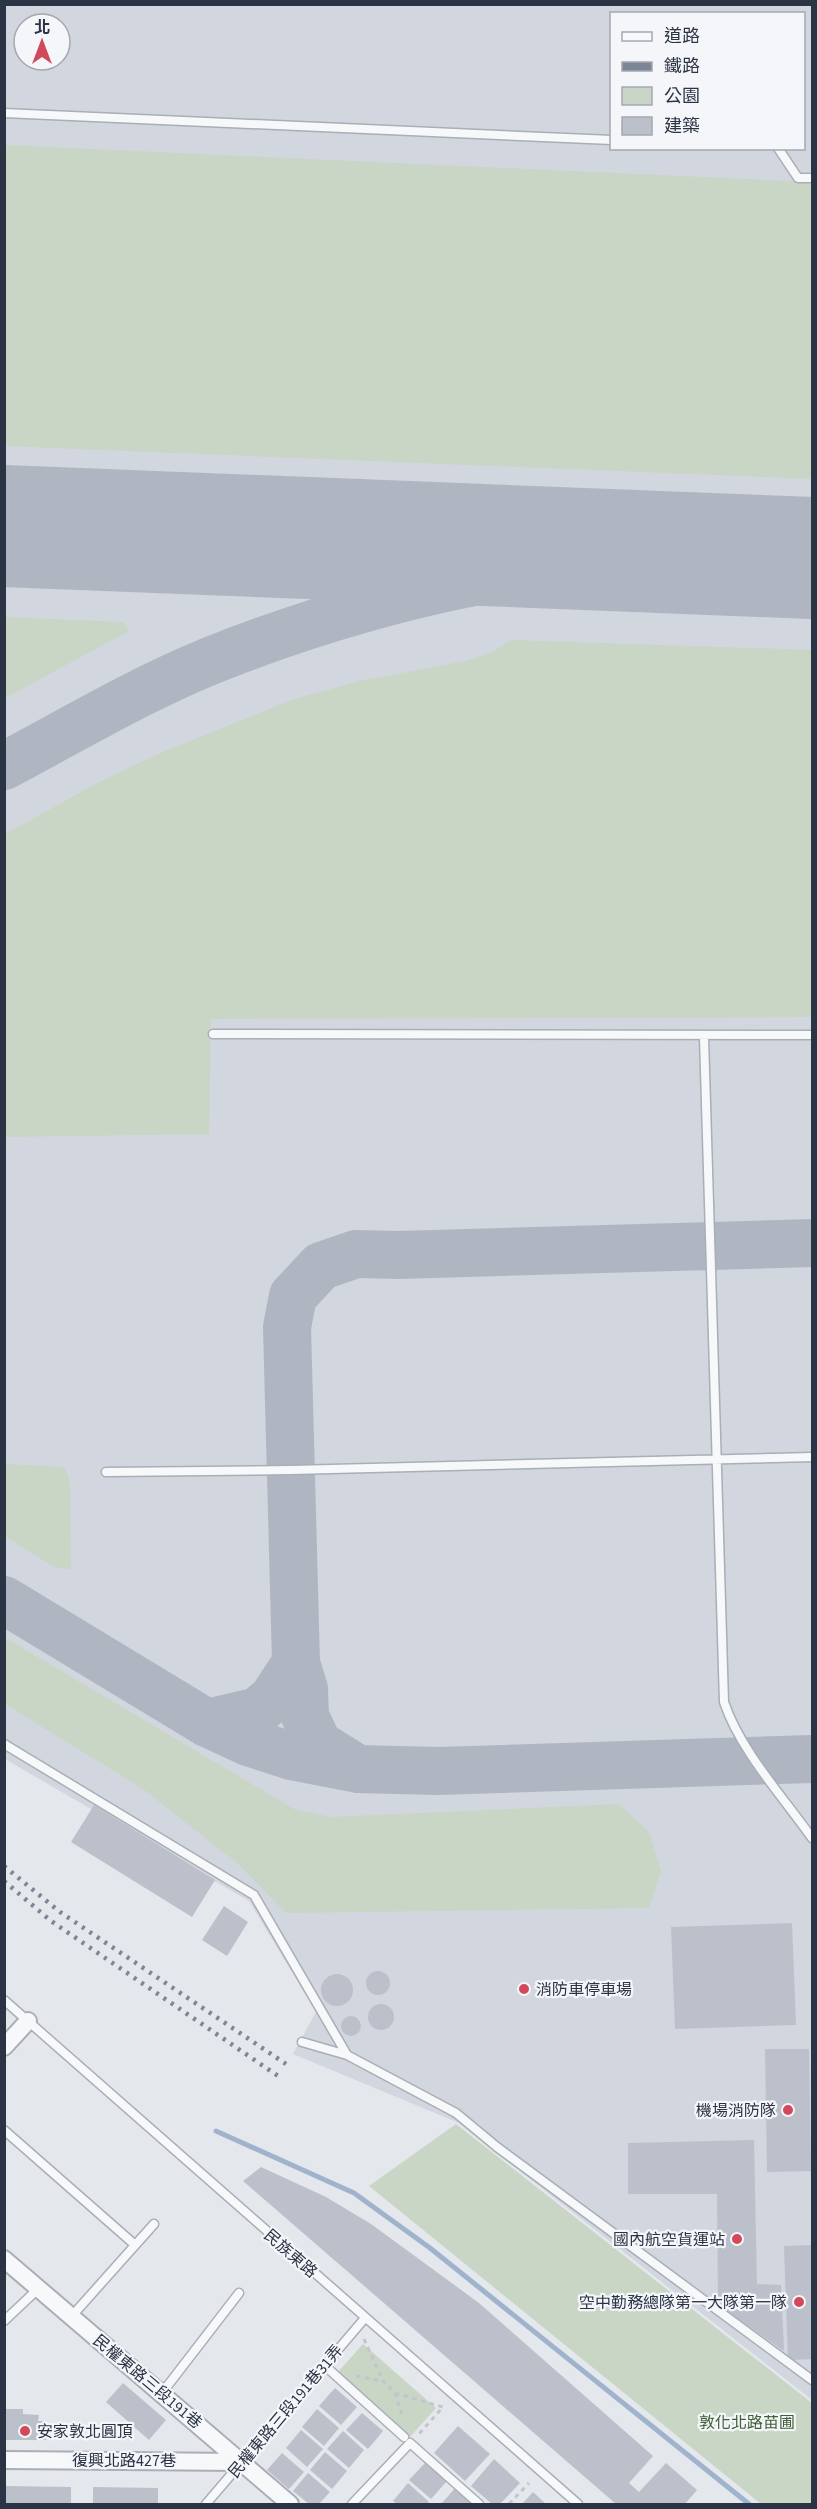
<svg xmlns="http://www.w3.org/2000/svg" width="817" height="2509" viewBox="0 0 817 2509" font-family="'Source Sans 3','Noto Sans TC',sans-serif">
<rect width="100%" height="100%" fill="#e4e7ec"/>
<path fill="#d2d6de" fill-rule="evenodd" d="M 5,5 L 812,5 L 812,2400 L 459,2123 L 293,2054 L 316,2012 L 249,1901 L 5,1759 ZM 612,14 L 804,14 L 804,148 L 612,148 ZM 24,24 L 60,24 L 60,60 L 24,60 Z"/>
<path fill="#c9d6c5" d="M 4,145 L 812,182 L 812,479 L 5,446 Z
M 5,617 L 124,622 L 128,629 L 127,632 L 5,698 Z
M 511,640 L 812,650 L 812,1017 L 211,1019 L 209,1134 L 5,1137 L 4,835 L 99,782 L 163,752 L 291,700 L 360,681 L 470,660 L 492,652 Z
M 5,1464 L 65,1467 L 70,1483 L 71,1569 L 54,1567 L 5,1536 Z
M 4,1637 L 294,1809 L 331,1817 L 619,1804 L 649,1832 L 661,1871 L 649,1908 L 286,1913 L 237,1863 L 143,1789 L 5,1704 Z
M 456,2124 L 812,2403 L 812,2504 L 761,2504 L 369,2186 Z
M 363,2344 L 436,2408 L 410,2437 L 338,2372 Z"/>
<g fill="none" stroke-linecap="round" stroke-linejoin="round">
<path stroke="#9fb4cc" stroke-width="5" d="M 216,2131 L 354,2193 L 430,2248 L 749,2504"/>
<path stroke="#b0b6c1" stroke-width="48" d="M 4,766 C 72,730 139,690 210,661 C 312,620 433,585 541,571 C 580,566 620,565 659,562 C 711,559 761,556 812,559
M 4,1600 L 207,1723 L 248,1742 L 291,1756 L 358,1769 L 438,1771 L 812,1759
M 207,1723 L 258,1711 L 273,1698 L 296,1663
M 358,1769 L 318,1744 L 305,1716 L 304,1689 L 296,1663 L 287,1327 L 293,1296 L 321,1266 L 356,1254 L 399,1255 L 812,1243"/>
<path stroke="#b0b6c1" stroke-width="122" d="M 4,526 L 812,558"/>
</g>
<path fill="#bbc0ca" d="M 94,1805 L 215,1880 L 192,1917 L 71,1842 Z
M 224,1906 L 248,1922 L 227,1956 L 202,1940 Z
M 792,1923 L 796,2025 L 675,2029 L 671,1927 Z
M366 1983a12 12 0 1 1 24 0a12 12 0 1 1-24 0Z
M321 1990a16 16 0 1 1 32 0a16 16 0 1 1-32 0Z
M368 2017a13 13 0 1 1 26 0a13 13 0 1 1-26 0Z
M341 2026a10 10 0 1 1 20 0a10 10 0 1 1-20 0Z
M 765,2049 L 809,2049 L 811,2171 L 767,2172 Z
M 754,2140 L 757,2284 L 781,2285 L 784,2351 L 718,2305 L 717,2194 L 628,2194 L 628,2143 Z
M 261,2167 L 326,2197 L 371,2224 L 479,2303 L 653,2456 L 629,2483 L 639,2492 L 666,2463 L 697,2490 L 685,2504 L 616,2504 L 243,2181 Z
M 812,2245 L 812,2359 L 788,2360 L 784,2246 Z
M 123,2383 L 166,2420 L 149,2440 L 106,2402 Z
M 335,2388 L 357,2407 L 341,2425 L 319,2406 Z
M 4,2409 L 23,2409 L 23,2414 L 39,2415 L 38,2421 L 46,2421 L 46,2440 L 4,2440 Z
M 317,2409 L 339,2428 L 324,2446 L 302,2427 Z
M 362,2413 L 383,2431 L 368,2449 L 346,2430 Z
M 458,2426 L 490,2454 L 465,2481 L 434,2453 Z
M 301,2430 L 323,2449 L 307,2467 L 286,2448 Z
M 343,2431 L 364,2450 L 349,2468 L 327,2449 Z
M 325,2452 L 347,2471 L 332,2489 L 310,2470 Z
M 282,2453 L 304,2472 L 289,2489 L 267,2470 Z
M 494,2459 L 520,2483 L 500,2504 L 492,2504 L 471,2486 Z
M 425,2463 L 447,2481 L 431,2499 L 409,2480 Z
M 308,2473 L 330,2492 L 319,2504 L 309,2504 L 293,2491 Z
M 408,2483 L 429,2502 L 427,2504 L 397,2504 L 393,2501 Z
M 5,2486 L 71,2487 L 71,2504 L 4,2504 Z
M 457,2486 L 478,2504 L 441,2504 Z
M 93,2487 L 158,2488 L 158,2504 L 93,2504 Z
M 533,2492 L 546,2504 L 522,2504 Z"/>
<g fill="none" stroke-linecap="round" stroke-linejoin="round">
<g stroke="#a9aeb7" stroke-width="11">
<path id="lane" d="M 4,113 L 612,140
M 778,148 L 798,178 L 812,178
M 213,1034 L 812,1035
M 704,1037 L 724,1702 C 740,1750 783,1797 812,1838
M 106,1472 L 291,1470 L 812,1457
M 4,1744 L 254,1895 L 347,2055 L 456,2113 L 497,2147 L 812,2380
M 4,2000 L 578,2504
M 302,2042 L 347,2055
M 4,2130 L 134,2244
M 71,2317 L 154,2224
M 4,2321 L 39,2288
M 324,2365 L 404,2437
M 162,2393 L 239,2293
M 206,2504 L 365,2318
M 352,2504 L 410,2443 L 479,2504"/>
</g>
<g stroke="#a9aeb7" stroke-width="20">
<path id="street" d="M 4,2047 L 28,2021
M 4,2259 L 290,2504
M 4,2460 L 243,2462"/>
</g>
<path stroke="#c2c5cb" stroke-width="3" stroke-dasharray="4.5 4.5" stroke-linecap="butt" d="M 364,2339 L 383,2381 L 395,2393 L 403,2418
M 356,2376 L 381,2381
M 395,2393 L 443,2407 L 418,2435
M 509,2504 L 529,2483"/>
<use href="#lane" stroke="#f7f8fa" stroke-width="8"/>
<use href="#street" stroke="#f7f8fa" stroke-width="16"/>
<path stroke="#7d8696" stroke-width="4.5" stroke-dasharray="3 6" stroke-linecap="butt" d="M 4,1866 L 60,1912 L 286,2064
M 4,1881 L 51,1921 L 278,2076"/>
</g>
<g fill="#d1495b" stroke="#f4f6f9" stroke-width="2">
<circle cx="524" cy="1989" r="6"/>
<circle cx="788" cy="2110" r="6"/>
<circle cx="737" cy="2239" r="6"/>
<circle cx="799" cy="2302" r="6"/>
<circle cx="25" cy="2431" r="6"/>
</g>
<g text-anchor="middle" stroke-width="4.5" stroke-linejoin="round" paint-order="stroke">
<g font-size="16" fill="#2b3445" stroke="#f4f6f9" text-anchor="end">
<text x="536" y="1995" text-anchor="start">消防車停車場</text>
<text x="776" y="2116">機場消防隊</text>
<text x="725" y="2245">國內航空貨運站</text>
<text x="787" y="2308">空中勤務總隊第一大隊第一隊</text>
<text x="37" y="2437" text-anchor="start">安家敦北圓頂</text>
</g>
<g font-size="16" fill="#2b3445" stroke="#f4f6f9">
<text transform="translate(291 2253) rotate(41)" y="6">民族東路</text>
<text transform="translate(148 2381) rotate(40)" y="6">民權東路三段191巷</text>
<text transform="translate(285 2411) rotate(-50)" y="6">民權東路三段191巷31弄</text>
<text x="124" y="2466">復興北路427巷</text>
</g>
<g font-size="16" fill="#3f6138" stroke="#f4f6f9">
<text x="747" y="2428">敦化北路苗圃</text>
</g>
</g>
<rect width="817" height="2509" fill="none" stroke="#2b3445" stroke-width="12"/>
<rect x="610" y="12" width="195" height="138" fill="#f4f6f9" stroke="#a4a8b1" stroke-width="1.5"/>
<rect x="622" y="32" width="30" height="9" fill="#f7f8fa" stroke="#a4a8b1" stroke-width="1.5"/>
<text x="664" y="42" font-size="18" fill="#2b3445">道路</text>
<rect x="622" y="62" width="30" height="9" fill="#7d8696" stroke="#a4a8b1" stroke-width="1.5"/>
<text x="664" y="72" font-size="18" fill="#2b3445">鐵路</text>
<rect x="622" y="87" width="30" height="18" fill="#c9d6c5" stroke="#a4a8b1" stroke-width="1.5"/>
<text x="664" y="102" font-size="18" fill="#2b3445">公園</text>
<rect x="622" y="117" width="30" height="18" fill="#bbc0ca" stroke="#a4a8b1" stroke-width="1.5"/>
<text x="664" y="132" font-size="18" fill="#2b3445">建築</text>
<g transform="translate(42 42)"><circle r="28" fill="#f4f6f9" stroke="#a4a8b1" stroke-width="1.5"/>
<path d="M0-4.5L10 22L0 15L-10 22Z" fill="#d1495b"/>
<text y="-9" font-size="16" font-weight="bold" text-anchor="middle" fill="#2b3445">北</text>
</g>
</svg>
